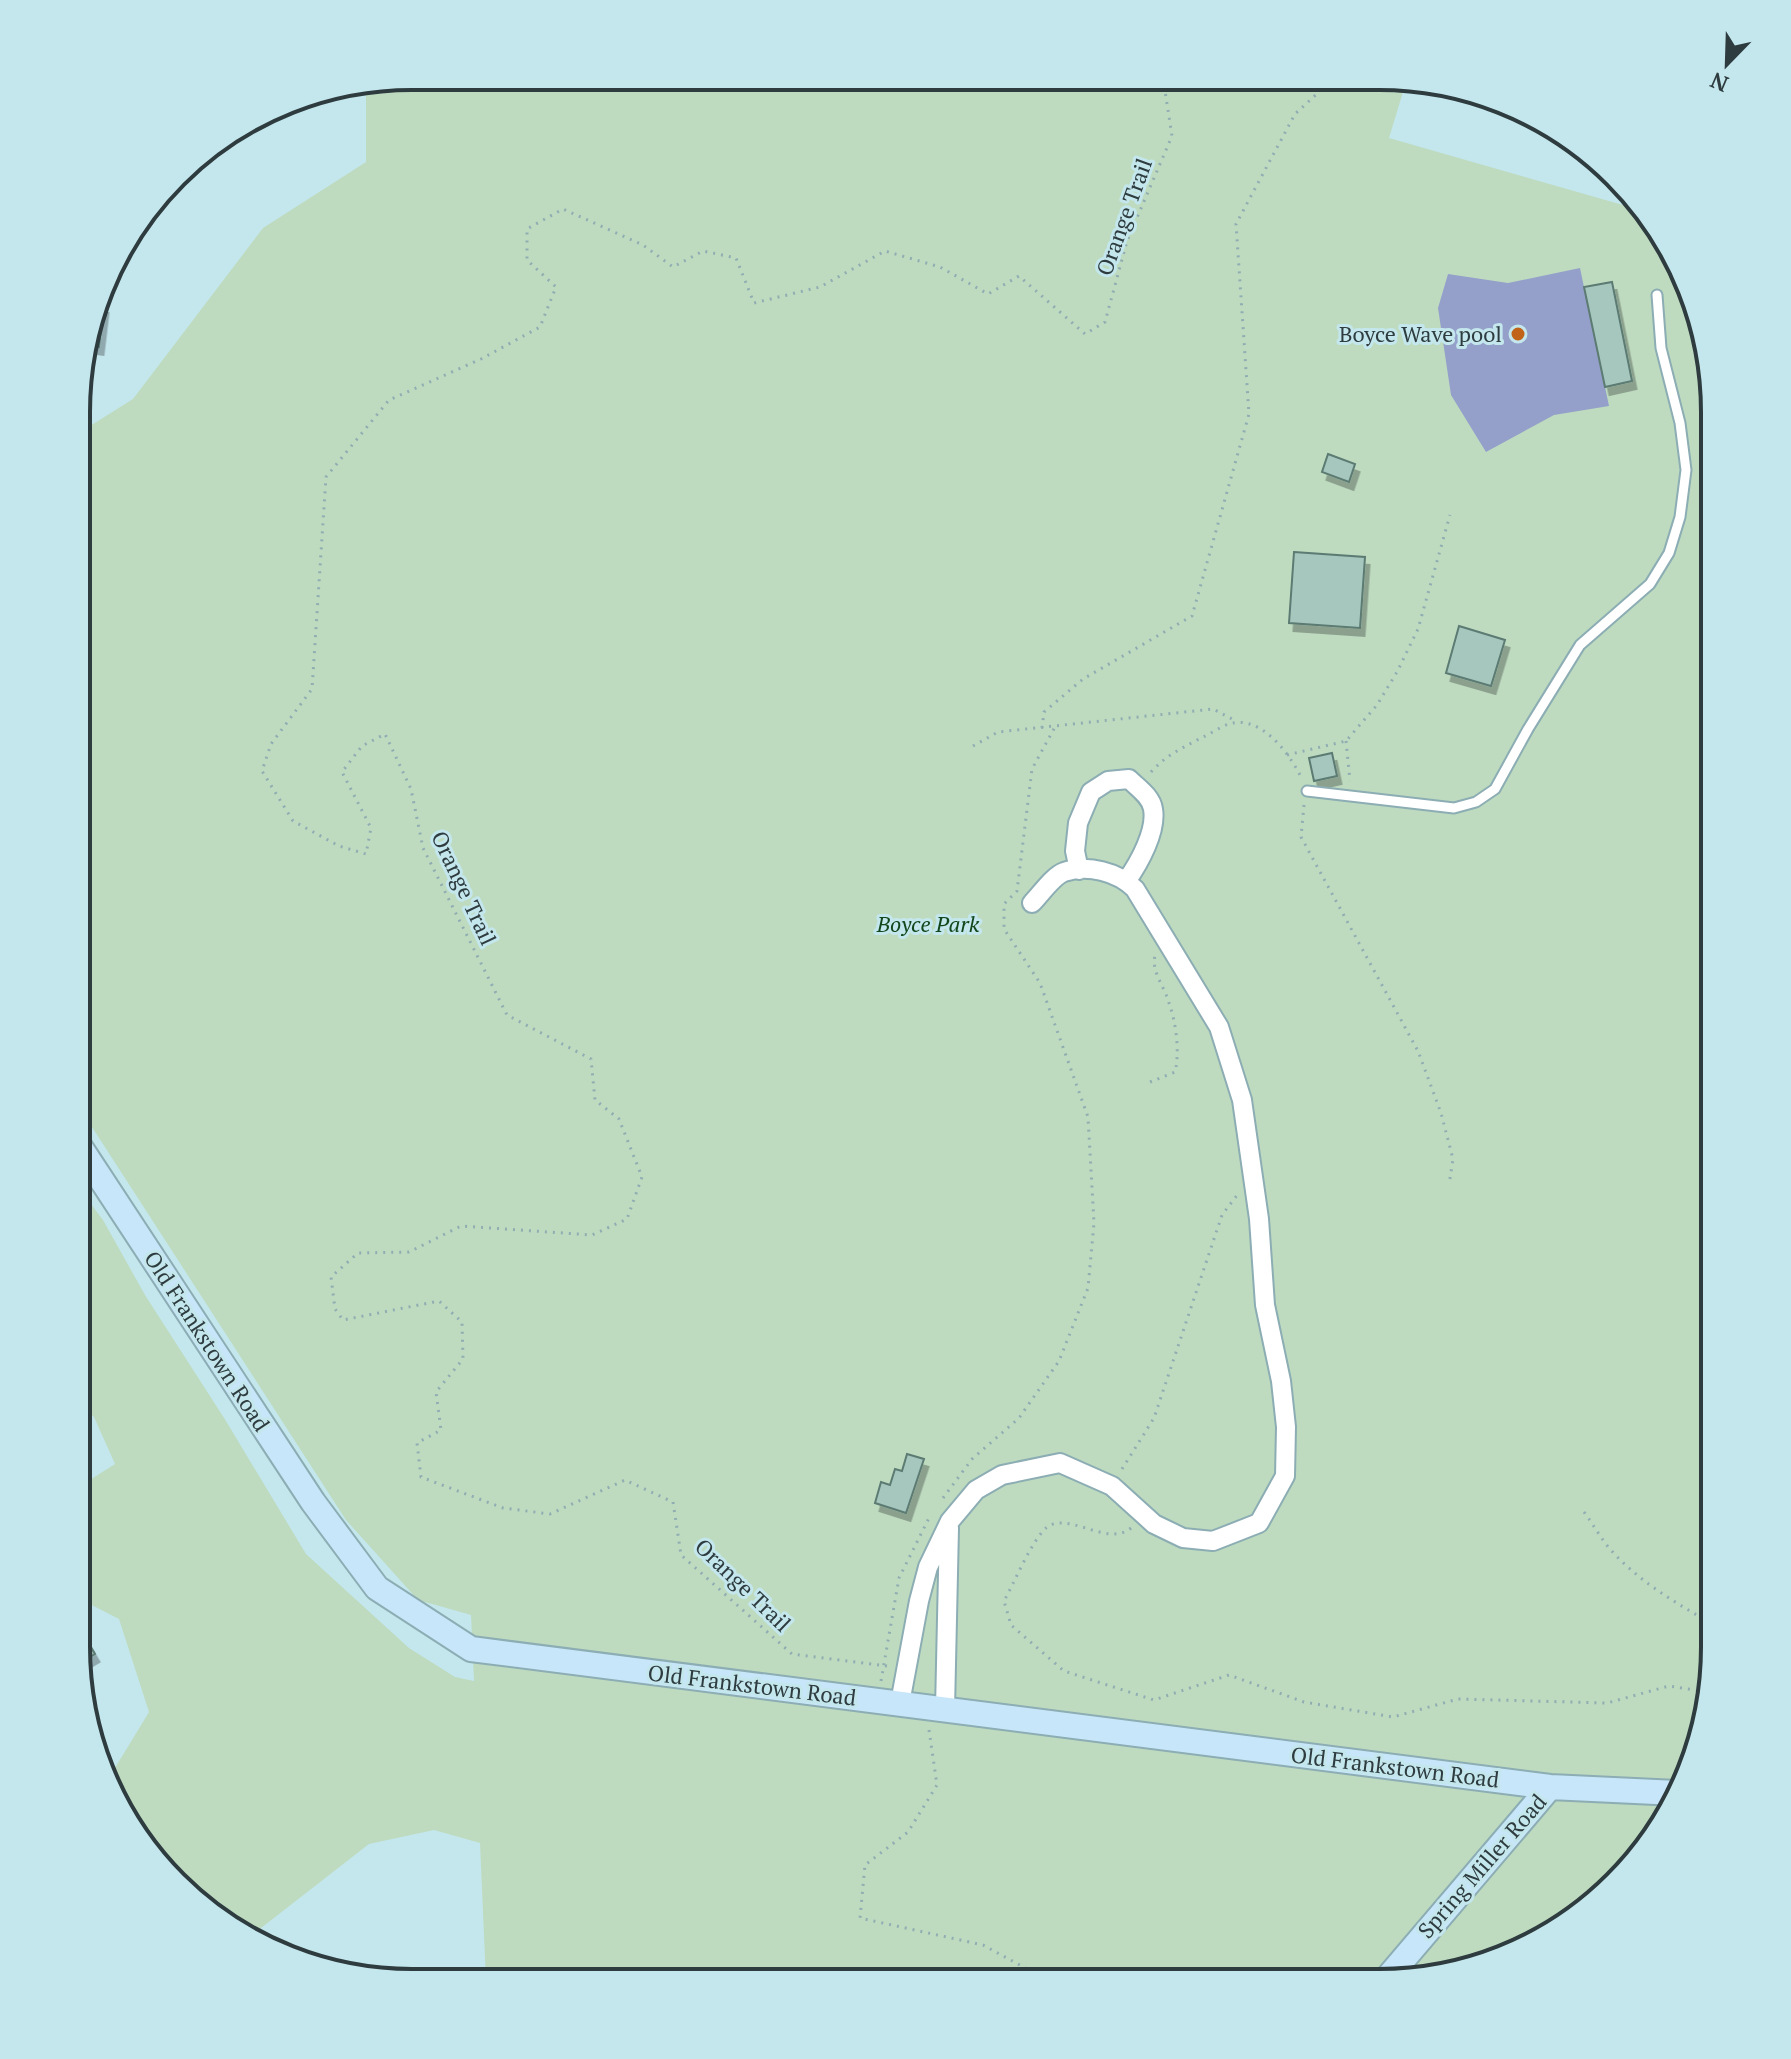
<svg xmlns="http://www.w3.org/2000/svg" width="1791" height="2059" viewBox="0 0 1791 2059" font-family="'PT Serif',serif">
<defs>
<filter id="shadow"><feDropShadow dx="4.5" dy="8" stdDeviation="0" flood-color="#0004"/></filter>
</defs>
<rect width="100%" height="100%" fill="#c4e7ed"/>
<path fill="#bedbc0" d="M 412,76 L 1407,79 L 1389,138 L 1637,209 L 1670,244 L 1703,325 L 1715,412 L 1714,1669 L 1670,1815 L 1617,1884 L 1547,1938 L 1400,1982 L 486,1982 L 480,1843 L 434,1830 L 369,1844 L 247,1939 L 175,1885 L 121,1815 L 107,1781 L 149,1712 L 119,1619 L 76,1597 L 77,1488 L 115,1464 L 94,1417 L 77,1402 L 78,1187 L 103,1220 L 145,1295 L 226,1421 L 306,1554 L 409,1648 L 455,1677 L 474,1681 L 471,1615 L 418,1600 L 346,1520 L 79,1107 L 82,431 L 133,399 L 263,228 L 366,162 L 366,84 Z"/>
<path fill="#94a0c9" d="M 1580,268 L 1609,406 L 1554,415 L 1486,452 L 1451,395 L 1438,308 L 1448,274 L 1508,283 Z"/>
<path fill="#a6c7be" stroke="#5c7b73" stroke-width="2" filter="url(#shadow)" d="M 1612,282 L 1632,381 L 1605,387 L 1584,287 Z
M 99,304 L 104,305 L 99,347 L 83,345 Z
M 1328,454 L 1355,464 L 1349,482 L 1322,472 Z
M 1294,552 L 1365,557 L 1360,628 L 1289,623 Z
M 1459,626 L 1505,640 L 1491,686 L 1446,673 Z
M 1332,753 L 1337,776 L 1314,781 L 1309,758 Z
M 907,1454 L 924,1459 L 906,1513 L 875,1503 L 881,1482 L 890,1485 L 895,1469 L 902,1471 Z
M 76,1622 L 95,1654 L 78,1664 L 76,1647 Z"/>
<g fill="none" stroke-linecap="round" stroke-linejoin="round">
<g stroke="#8cadb3" stroke-width="13">
<path id="lane" d="M 1307,791 L 1454,808 L 1476,802 L 1495,789 L 1528,729 L 1580,645 L 1650,584 L 1669,553 L 1680,517 L 1686,470 L 1680,423 L 1661,348 L 1657,295"/>
</g>
<g stroke="#8cadb3" stroke-width="22">
<path id="street" d="M 1079,870 L 1075,851 L 1078,823 L 1091,792 L 1108,781 L 1129,779 C 1137,787 1151,796 1153,809 C 1157,831 1139,863 1127,880
M 900,1703 L 919,1601 L 928,1567 L 950,1521 L 976,1490 L 1002,1475 L 1060,1463 L 1112,1486 L 1154,1524 L 1183,1538 L 1213,1541 L 1259,1523 L 1285,1476 L 1286,1427 L 1281,1381 L 1265,1305 L 1259,1219 L 1242,1100 L 1219,1027 L 1135,889 C 1118,872 1088,864 1064,872 C 1053,876 1041,894 1032,903
M 945,1709 L 949,1528"/>
</g>
<g stroke="#8cadb3" stroke-width="28">
<path id="secondary" d="M 78,1144 L 313,1502 L 377,1588 L 471,1649 L 1550,1787 L 1677,1793
M 1384,1982 L 1550,1787"/>
</g>
<path stroke="#91adb2" stroke-width="3" stroke-dasharray="2 6" stroke-linecap="butt" d="M 1042,728 L 1044,712 L 1083,679 L 1192,616 L 1249,414 L 1236,224 L 1295,114 L 1333,79
M 1346,741 L 1350,781
M 973,746 L 998,732 L 1213,709 L 1236,721
M 1287,755 L 1346,741 L 1377,705 L 1397,672 L 1418,629 L 1450,515
M 1151,772 C 1165,756 1182,748 1201,738 C 1210,734 1220,727 1229,724 C 1261,714 1290,754 1302,779
M 1304,805 L 1301,837 L 1418,1051 L 1441,1113 L 1453,1159 L 1449,1185
M 1150,1082 L 1175,1072 C 1180,1052 1176,1022 1169,1003 C 1165,987 1151,972 1155,956
M 1122,1469 L 1154,1418 L 1222,1215 L 1238,1194
M 943,1498 L 972,1459 L 1019,1418 L 1059,1361 L 1088,1288 L 1094,1223 L 1088,1117 L 1040,983 L 1004,929 L 1004,904 L 1017,891 L 1032,769 L 1055,727
M 1584,1512 C 1593,1524 1600,1537 1609,1548 C 1639,1582 1676,1603 1714,1625
M 1131,1528 C 1106,1549 1064,1506 1043,1531 C 1029,1547 1015,1581 1004,1601 L 1011,1625 L 1064,1671 L 1154,1700 L 1229,1675 L 1304,1702 L 1393,1717 L 1458,1699 L 1607,1703 L 1669,1686 L 1707,1692
M 887,1666 L 792,1654 L 681,1555 L 673,1502 L 625,1480 L 550,1514 L 503,1508 L 421,1477 L 417,1443 L 441,1430 L 436,1392 L 463,1359 L 462,1322 L 439,1301 L 343,1320 L 335,1309 L 331,1277 L 358,1253 L 409,1252 L 461,1226 L 592,1235 L 627,1219 L 642,1177 L 619,1119 L 595,1100 L 591,1059 L 507,1015 L 423,848 L 411,789 L 385,734 L 362,746 L 342,772 L 371,828 L 366,854 L 339,846 L 293,821 L 262,771 L 271,744 L 312,689 L 326,477 L 389,400 L 481,359 L 540,327 L 556,287 L 527,260 L 527,229 L 563,209 L 643,245 L 673,267 L 703,251 L 736,258 L 754,303 L 820,287 L 885,251 L 940,267 L 988,294 L 1019,276 L 1085,334 L 1105,322 L 1127,241 L 1172,136 L 1163,78
M 881,1681 L 899,1578 L 929,1518
M 929,1730 L 937,1785 L 908,1832 L 865,1865 L 860,1918 L 983,1945 L 1051,1982"/>
<use href="#lane" stroke="#fff" stroke-width="9"/>
<use href="#street" stroke="#fff" stroke-width="18"/>
<use href="#secondary" stroke="#c8e6f9" stroke-width="24"/>
</g>
<circle fill="#c16318" stroke="#c4e7ed" stroke-width="3" cx="1518" cy="334" r="8"/>
<g text-anchor="middle" stroke-width="6" stroke-linejoin="round" paint-order="stroke">
<g font-size="22" fill="#2e3c3f" stroke="#c4e7ed">
<text transform="translate(1124 217) rotate(-70)" y="8">Orange Trail</text>
<text transform="translate(464 888) rotate(65)" y="8">Orange Trail</text>
<text transform="translate(207 1341) rotate(57)" y="8">Old Frankstown Road</text>
<text transform="translate(743 1585) rotate(44)" y="8">Orange Trail</text>
<text transform="translate(752 1685) rotate(7)" y="8">Old Frankstown Road</text>
<text transform="translate(1395 1767) rotate(7)" y="8">Old Frankstown Road</text>
<text transform="translate(1482 1866) rotate(-49)" y="8">Spring Miller Road</text>
</g>
<g font-size="22" fill="#2e3c3f" stroke="#c4e7ed" text-anchor="end">
<text x="1502" y="342">Boyce Wave pool</text>
</g>
<g font-size="22" font-style="italic" fill="#11471b" stroke="#c4e7ed">
<text x="928" y="932">Boyce Park</text>
</g>
</g>
<path d="M0 0H1791V2059H0ZM412 90H1379A322 322 0 0 1 1701 412V1647A322 322 0 0 1 1379 1969H412A322 322 0 0 1 90 1647V412A322 322 0 0 1 412 90Z" fill="#c4e7ed" fill-rule="evenodd"/>
<path fill="none" stroke="#2e3c3f" stroke-width="4" d="M412 90H1379A322 322 0 0 1 1701 412V1647A322 322 0 0 1 1379 1969H412A322 322 0 0 1 90 1647V412A322 322 0 0 1 412 90Z"/>
<g transform="translate(1727 64) rotate(203)" stroke="#c4e7ed" stroke-width="6" paint-order="stroke">
<path d="M0-6L14 30L0 20L-14 30Z" fill="#2e3c3f"/>
<text y="-12" font-size="22" font-weight="bold" text-anchor="middle" fill="#2e3c3f">N</text>
</g>
</svg>
